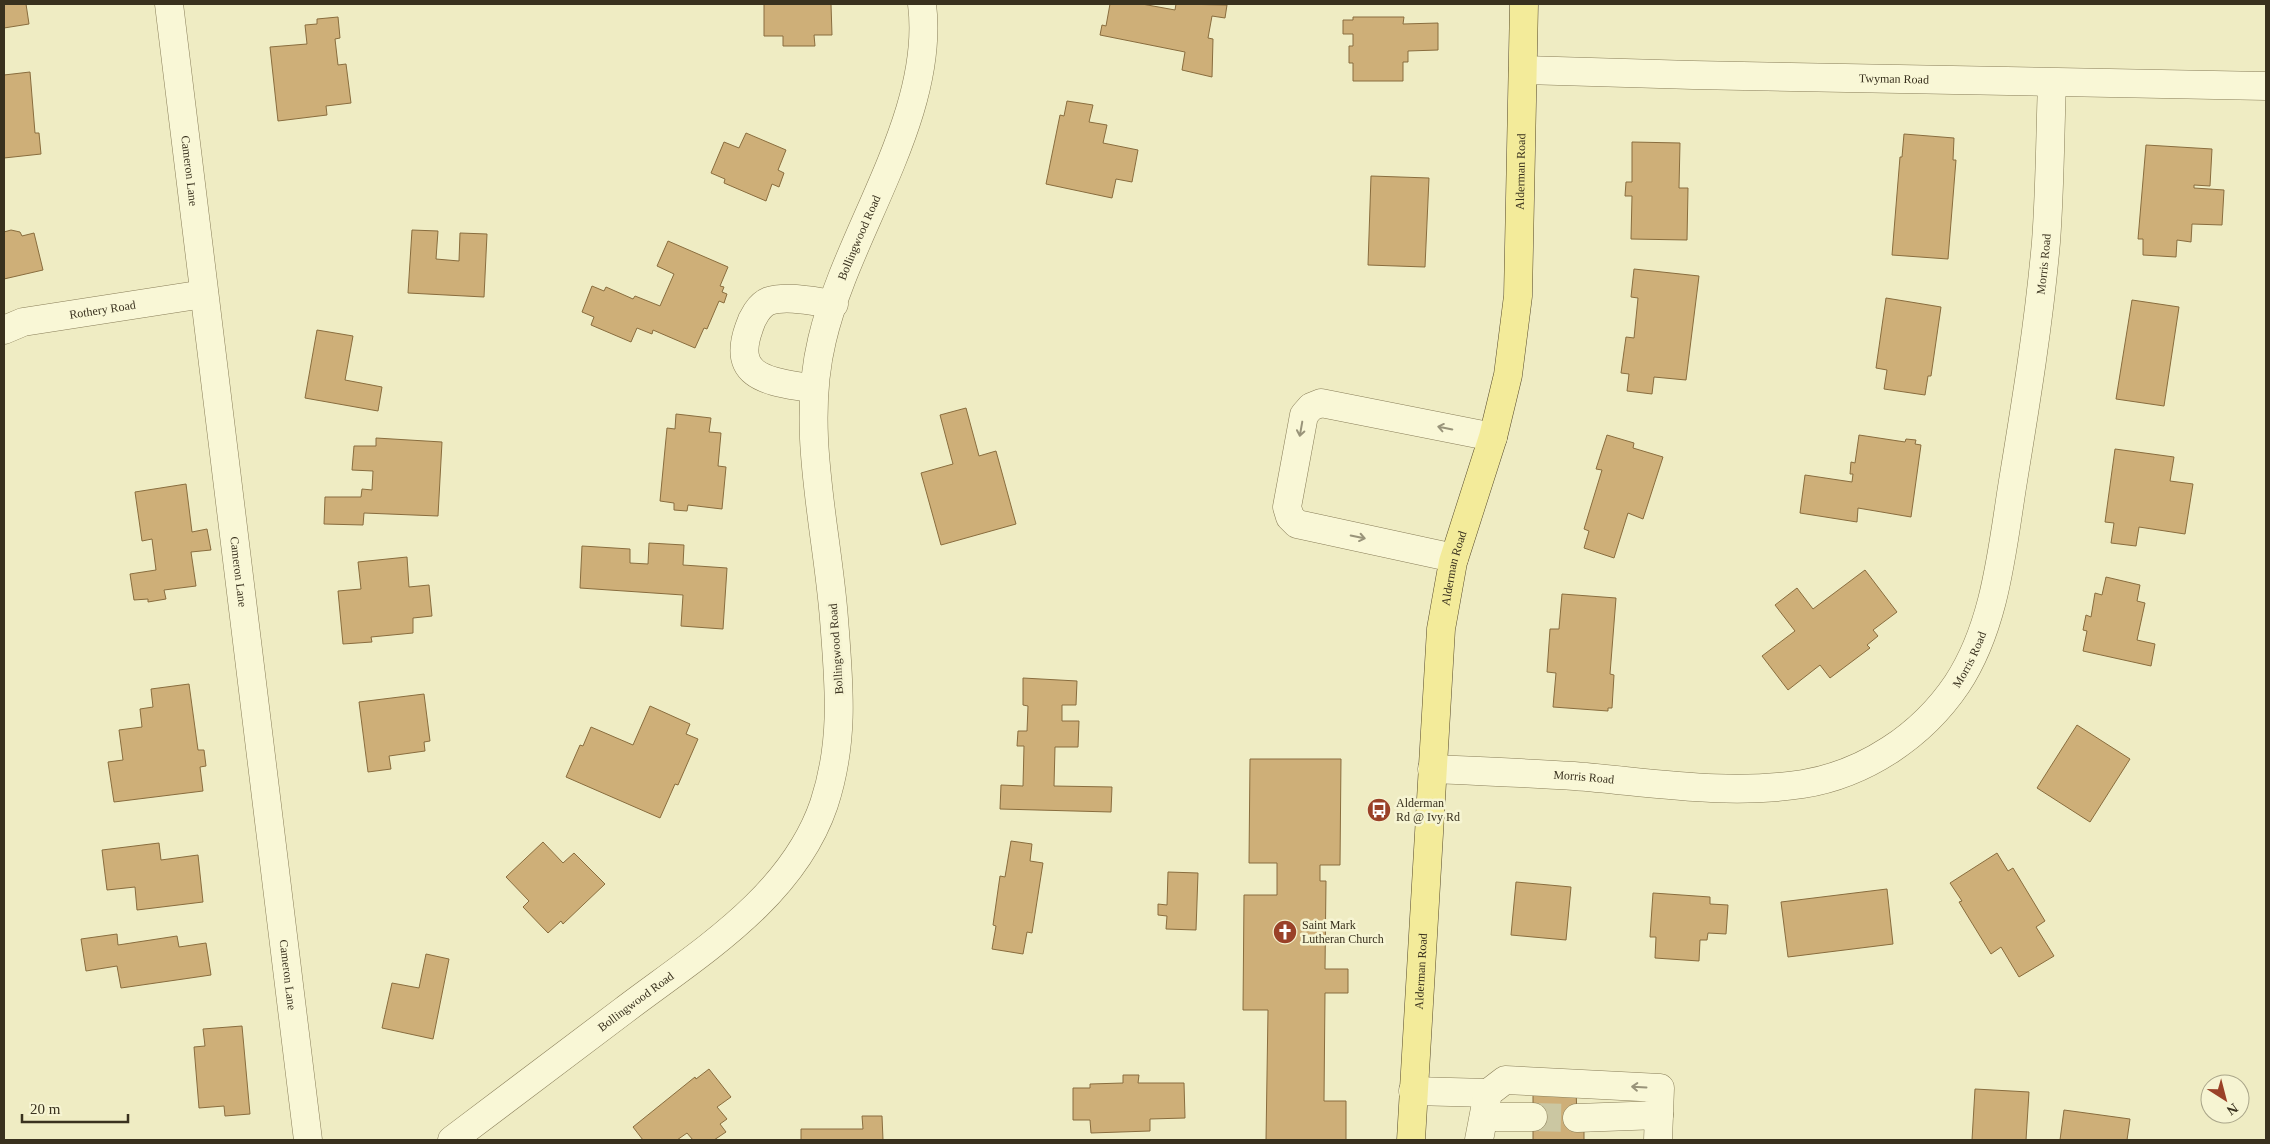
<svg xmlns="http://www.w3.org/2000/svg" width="2270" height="1144" viewBox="0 0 2270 1144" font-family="Georgia,serif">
<rect width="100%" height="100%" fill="#efecc3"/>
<path fill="#ceaf78" stroke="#896d3e" d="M 4,4 L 26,4 L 29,24 L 4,28 Z
M 764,4 L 831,4 L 832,35 L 814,35 L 815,46 L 783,46 L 783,36 L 764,36 Z
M 1110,4 L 1142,4 L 1175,10 L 1176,4 L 1227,5 L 1225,18 L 1212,16 L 1208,38 L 1213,39 L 1212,77 L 1182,70 L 1185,52 L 1100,35 L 1102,25 L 1106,26 Z
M 338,17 L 340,38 L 335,39 L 338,65 L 346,64 L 351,103 L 326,106 L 327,115 L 278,121 L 270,47 L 307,44 L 305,25 L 317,24 L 317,19 Z
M 1353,17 L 1404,17 L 1403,24 L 1438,23 L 1438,50 L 1408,51 L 1408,62 L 1403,62 L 1403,81 L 1353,81 L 1353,63 L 1349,63 L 1349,46 L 1353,46 L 1353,34 L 1343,34 L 1343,20 L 1353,20 Z
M 30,72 L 35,133 L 39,133 L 41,154 L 4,158 L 4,75 Z
M 1067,101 L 1093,105 L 1089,122 L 1107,125 L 1103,143 L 1138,150 L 1132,182 L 1116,179 L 1112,198 L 1046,184 L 1060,115 L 1064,116 Z
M 746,133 L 786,150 L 778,170 L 784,173 L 779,187 L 772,184 L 766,201 L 724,183 L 725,179 L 711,173 L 724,142 L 739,148 Z
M 1904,134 L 1954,138 L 1953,160 L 1956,160 L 1948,259 L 1892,255 L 1900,157 L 1902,157 Z
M 1632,142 L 1680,143 L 1679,188 L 1688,188 L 1687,240 L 1631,239 L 1632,196 L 1625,196 L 1626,182 L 1632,182 Z
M 2146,145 L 2212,149 L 2210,186 L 2194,185 L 2194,188 L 2224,190 L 2222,225 L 2192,224 L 2191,242 L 2177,240 L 2176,257 L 2143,255 L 2143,239 L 2138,239 Z
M 1371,176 L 1429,178 L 1425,267 L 1368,265 Z
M 11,230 L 20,232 L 22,236 L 34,233 L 43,270 L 4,279 L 4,232 Z
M 412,230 L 438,231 L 436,259 L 459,261 L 460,233 L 487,234 L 484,297 L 408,293 Z
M 668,241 L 728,267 L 720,286 L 724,287 L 722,292 L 727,294 L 724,303 L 719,301 L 707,329 L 704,328 L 695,348 L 653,330 L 652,334 L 637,328 L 631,342 L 591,325 L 594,317 L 582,312 L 592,286 L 604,291 L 606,287 L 633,299 L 635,296 L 660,306 L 674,274 L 657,266 Z
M 1634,269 L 1699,276 L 1686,380 L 1654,377 L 1652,394 L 1627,391 L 1629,374 L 1621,373 L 1626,337 L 1634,338 L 1638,298 L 1631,297 Z
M 1886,298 L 1941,307 L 1931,376 L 1928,376 L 1925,395 L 1884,389 L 1887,370 L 1876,368 Z
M 2132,300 L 2179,307 L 2164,406 L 2116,399 Z
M 317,330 L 353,336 L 345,380 L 382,387 L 378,411 L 305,398 Z
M 966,408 L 979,456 L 996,451 L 1016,524 L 941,545 L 921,473 L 953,464 L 940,415 Z
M 676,414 L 711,418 L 709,432 L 721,433 L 718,466 L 726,467 L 722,509 L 688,505 L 687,511 L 674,510 L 674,503 L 660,501 L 667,428 L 675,429 Z
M 1607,435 L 1634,443 L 1633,448 L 1663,457 L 1643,519 L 1628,513 L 1614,558 L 1584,548 L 1589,531 L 1584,529 L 1602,470 L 1596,469 Z
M 1859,435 L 1905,442 L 1906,439 L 1916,440 L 1915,444 L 1921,445 L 1911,517 L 1858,508 L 1857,522 L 1800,513 L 1805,475 L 1852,482 L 1853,474 L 1850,474 L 1851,462 L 1855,463 Z
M 376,438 L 442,442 L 438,516 L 364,513 L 363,525 L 324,524 L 325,497 L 361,497 L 362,489 L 372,490 L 373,471 L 352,470 L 354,446 L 376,446 Z
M 2115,449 L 2174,457 L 2170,481 L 2193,484 L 2185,534 L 2139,527 L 2136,546 L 2111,543 L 2114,523 L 2105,522 Z
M 186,484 L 192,532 L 207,529 L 211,550 L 191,552 L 196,586 L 164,590 L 166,599 L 148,602 L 148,599 L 134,600 L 130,574 L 156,570 L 152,539 L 142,541 L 135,492 Z
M 649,543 L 684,545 L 683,565 L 727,568 L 723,629 L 681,626 L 683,595 L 580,588 L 582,546 L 630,549 L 630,563 L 648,564 Z
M 407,557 L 409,587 L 429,585 L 432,616 L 413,618 L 413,633 L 371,637 L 372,642 L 343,644 L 338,591 L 361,589 L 358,562 Z
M 1865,570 L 1897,612 L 1873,630 L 1878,636 L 1867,645 L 1870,648 L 1830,678 L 1820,665 L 1788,690 L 1762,656 L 1795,631 L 1775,605 L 1797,588 L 1813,609 Z
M 2106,577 L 2140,585 L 2137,601 L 2145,603 L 2137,640 L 2155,644 L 2151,666 L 2083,651 L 2087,631 L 2083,630 L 2086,615 L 2091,617 L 2095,593 L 2102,595 Z
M 1562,594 L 1616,598 L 1610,674 L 1614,675 L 1612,708 L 1608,708 L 1608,711 L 1553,707 L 1556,673 L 1547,672 L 1550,629 L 1559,629 Z
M 1023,678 L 1077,681 L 1076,705 L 1062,705 L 1062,721 L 1079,721 L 1078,747 L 1055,747 L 1054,786 L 1112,787 L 1111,812 L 1000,809 L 1001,785 L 1023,786 L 1024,746 L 1017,746 L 1018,731 L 1027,731 L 1028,706 L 1023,705 Z
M 189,684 L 198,750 L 204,750 L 206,766 L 200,767 L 203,791 L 114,802 L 108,762 L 123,760 L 119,730 L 142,727 L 140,709 L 153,707 L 151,689 Z
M 424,694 L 430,741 L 424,742 L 425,751 L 389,756 L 391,769 L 368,772 L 359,702 Z
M 650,706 L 690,724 L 686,734 L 698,739 L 678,785 L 675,784 L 660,818 L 566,777 L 580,745 L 583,746 L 591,727 L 633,745 Z
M 2077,725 L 2130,759 L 2090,822 L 2037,788 Z
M 1250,759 L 1341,759 L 1340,865 L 1320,865 L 1320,881 L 1326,881 L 1325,969 L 1348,969 L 1348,993 L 1325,993 L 1324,1101 L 1346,1101 L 1346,1140 L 1266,1140 L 1268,1010 L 1243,1010 L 1244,895 L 1277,895 L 1277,863 L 1249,863 Z
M 1011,841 L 1032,844 L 1030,861 L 1043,863 L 1032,933 L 1027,932 L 1023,954 L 992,949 L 996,926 L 993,925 L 1000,876 L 1005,877 Z
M 543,842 L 563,863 L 574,853 L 605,884 L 563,924 L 561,921 L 548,933 L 523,907 L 529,901 L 506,877 Z
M 159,843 L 161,860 L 198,855 L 203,902 L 137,910 L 135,887 L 107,890 L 102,850 Z
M 1997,853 L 2008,871 L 2013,868 L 2045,921 L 2036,927 L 2054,956 L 2019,977 L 2001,947 L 1991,954 L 1959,902 L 1962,901 L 1950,883 Z
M 1168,872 L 1198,873 L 1196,930 L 1166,929 L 1167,916 L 1158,915 L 1158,904 L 1167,905 Z
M 1516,882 L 1571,887 L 1566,940 L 1511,935 Z
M 1887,889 L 1893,944 L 1788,957 L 1781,902 Z
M 1653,893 L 1710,897 L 1710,904 L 1728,905 L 1726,934 L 1708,933 L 1707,940 L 1700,940 L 1699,961 L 1655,958 L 1656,937 L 1650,937 Z
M 117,934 L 118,945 L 177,936 L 179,947 L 206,943 L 211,975 L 121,988 L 117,966 L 86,971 L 81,939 Z
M 426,954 L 449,959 L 433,1039 L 382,1028 L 392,983 L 419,988 Z
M 242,1026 L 250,1114 L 225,1116 L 224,1106 L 199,1108 L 194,1047 L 205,1046 L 203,1029 Z
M 709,1069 L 731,1097 L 717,1107 L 727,1119 L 720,1124 L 726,1132 L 714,1140 L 693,1140 L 687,1133 L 677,1140 L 643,1140 L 633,1127 L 695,1077 L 696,1079 Z
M 1123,1075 L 1139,1075 L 1138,1083 L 1184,1083 L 1185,1118 L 1150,1119 L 1150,1131 L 1091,1133 L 1090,1120 L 1073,1120 L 1073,1088 L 1090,1088 L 1090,1084 L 1123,1083 Z
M 1576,1088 L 1577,1118 L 1584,1125 L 1584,1140 L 1533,1140 L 1533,1089 Z
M 1975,1089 L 2029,1092 L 2026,1140 L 1972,1140 Z
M 2064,1110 L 2130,1119 L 2127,1140 L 2060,1140 Z
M 862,1116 L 882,1116 L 883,1140 L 801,1140 L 801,1129 L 863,1129 Z"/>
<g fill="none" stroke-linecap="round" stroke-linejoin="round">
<path stroke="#cbc7a2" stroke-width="28" stroke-dasharray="28 14" stroke-linecap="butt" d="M 1533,1117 L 1577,1118"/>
<g stroke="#897e59" stroke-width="29">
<g id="minor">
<path id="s1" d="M 169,4 L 308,1140"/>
<path id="s2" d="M 1523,70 L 1693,75 L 2266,86"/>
<path id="s3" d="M 4,330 L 23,322 L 204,294"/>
<path d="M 813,389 C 774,381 730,381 749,328 C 752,318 759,305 769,301 C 787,295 816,302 834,304"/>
<path d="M 1454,558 L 1297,524 L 1290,517 L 1287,507 L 1304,415 L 1311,407 L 1321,403 L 1493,437"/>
<path id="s4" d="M 1432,769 C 1479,771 1527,773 1574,776 C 1650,782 1726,796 1803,784 C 1865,774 1922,736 1957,684 C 1996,625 2002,549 2013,481 C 2026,402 2039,322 2046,242 C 2050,189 2050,136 2052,83"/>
<path d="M 1413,1091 L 1488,1093"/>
<path d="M 1484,1117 L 1533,1117"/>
<path d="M 1577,1118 L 1659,1115"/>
<path id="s5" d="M 452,1140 C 509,1097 566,1054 623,1011 C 698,954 792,898 824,804 C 845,740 839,684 834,619 C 827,527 800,431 822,340 C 847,232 936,116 922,4"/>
<path d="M 1479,1140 L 1488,1093 L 1505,1080 L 1660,1088 L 1658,1140"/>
</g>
</g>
<g stroke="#574a2d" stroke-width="29">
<g id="major">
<path id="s6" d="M 1411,1140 L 1441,629 L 1453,562 L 1493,437 L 1508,375 L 1518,296 L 1524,4"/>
</g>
</g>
<use href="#minor" stroke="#f9f7d6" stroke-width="28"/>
<use href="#major" stroke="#f3eb9a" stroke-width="28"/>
</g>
<defs><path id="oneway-shaft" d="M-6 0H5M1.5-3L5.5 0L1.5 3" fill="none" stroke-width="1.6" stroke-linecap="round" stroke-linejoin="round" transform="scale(1.25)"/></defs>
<g stroke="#99947a">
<use href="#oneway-shaft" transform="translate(1445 428) rotate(-169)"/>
<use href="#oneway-shaft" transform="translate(1301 429) rotate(100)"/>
<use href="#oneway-shaft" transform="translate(1358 537) rotate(12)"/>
<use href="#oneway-shaft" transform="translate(1639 1087) rotate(-177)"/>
</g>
<defs>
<g id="bus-disc" transform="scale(1.25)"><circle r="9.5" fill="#9a4128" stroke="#f6f4d2"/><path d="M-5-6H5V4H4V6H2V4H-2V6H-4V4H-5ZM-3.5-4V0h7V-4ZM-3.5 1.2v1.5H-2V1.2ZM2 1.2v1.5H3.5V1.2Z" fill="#fff"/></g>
<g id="church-disc" transform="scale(1.25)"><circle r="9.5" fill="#9a4128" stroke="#f6f4d2"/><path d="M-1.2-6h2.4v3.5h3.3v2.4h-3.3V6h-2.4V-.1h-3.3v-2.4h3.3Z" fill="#fff"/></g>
</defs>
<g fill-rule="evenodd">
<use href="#bus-disc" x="1379" y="810"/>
<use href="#church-disc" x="1285" y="932"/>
</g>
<g text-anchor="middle" stroke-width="5" stroke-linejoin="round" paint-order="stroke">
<g font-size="12" fill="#39311e" stroke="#f6f4d2">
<text dy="4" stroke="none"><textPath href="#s2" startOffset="371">Twyman Road</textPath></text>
<text dy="4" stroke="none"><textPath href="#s1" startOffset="168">Cameron Lane</textPath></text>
<text dy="4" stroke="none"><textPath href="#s6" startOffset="979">Alderman Road</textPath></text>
<text dy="4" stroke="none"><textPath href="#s5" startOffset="1084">Bollingwood Road</textPath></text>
<text dy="4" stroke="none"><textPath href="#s4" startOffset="992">Morris Road</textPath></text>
<text dy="4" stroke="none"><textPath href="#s3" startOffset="101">Rothery Road</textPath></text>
<text dy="4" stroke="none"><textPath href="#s6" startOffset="574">Alderman Road</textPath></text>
<text dy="4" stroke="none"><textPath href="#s1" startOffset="572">Cameron Lane</textPath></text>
<text transform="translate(836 649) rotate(-94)" y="4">Bollingwood Road</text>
<text dy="4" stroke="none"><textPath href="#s4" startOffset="588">Morris Road</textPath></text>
<text dy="4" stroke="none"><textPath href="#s4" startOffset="152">Morris Road</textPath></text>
<text dy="4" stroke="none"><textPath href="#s6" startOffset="169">Alderman Road</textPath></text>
<text dy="4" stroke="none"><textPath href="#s1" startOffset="978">Cameron Lane</textPath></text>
<text dy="4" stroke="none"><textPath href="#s5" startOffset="230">Bollingwood Road</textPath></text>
</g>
<g font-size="12" fill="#39311e" stroke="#f6f4d2" text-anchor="start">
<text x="1396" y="807">Alderman<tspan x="1396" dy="14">Rd @ Ivy Rd</tspan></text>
<text x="1302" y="929">Saint Mark<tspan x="1302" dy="14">Lutheran Church</tspan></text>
</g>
</g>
<rect width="2270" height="1144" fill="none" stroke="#39311e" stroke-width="10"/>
<g transform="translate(2225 1099) rotate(144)"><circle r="24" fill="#f6f4d2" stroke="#aaa68a"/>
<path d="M0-4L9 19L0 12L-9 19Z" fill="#9a4128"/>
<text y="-8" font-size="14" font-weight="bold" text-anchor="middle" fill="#39311e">N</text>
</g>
<path d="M22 1114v8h106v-8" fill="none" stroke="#39311e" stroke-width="2.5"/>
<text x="30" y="1114" font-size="15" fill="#39311e" stroke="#f6f4d2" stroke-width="4" paint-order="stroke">20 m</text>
</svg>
